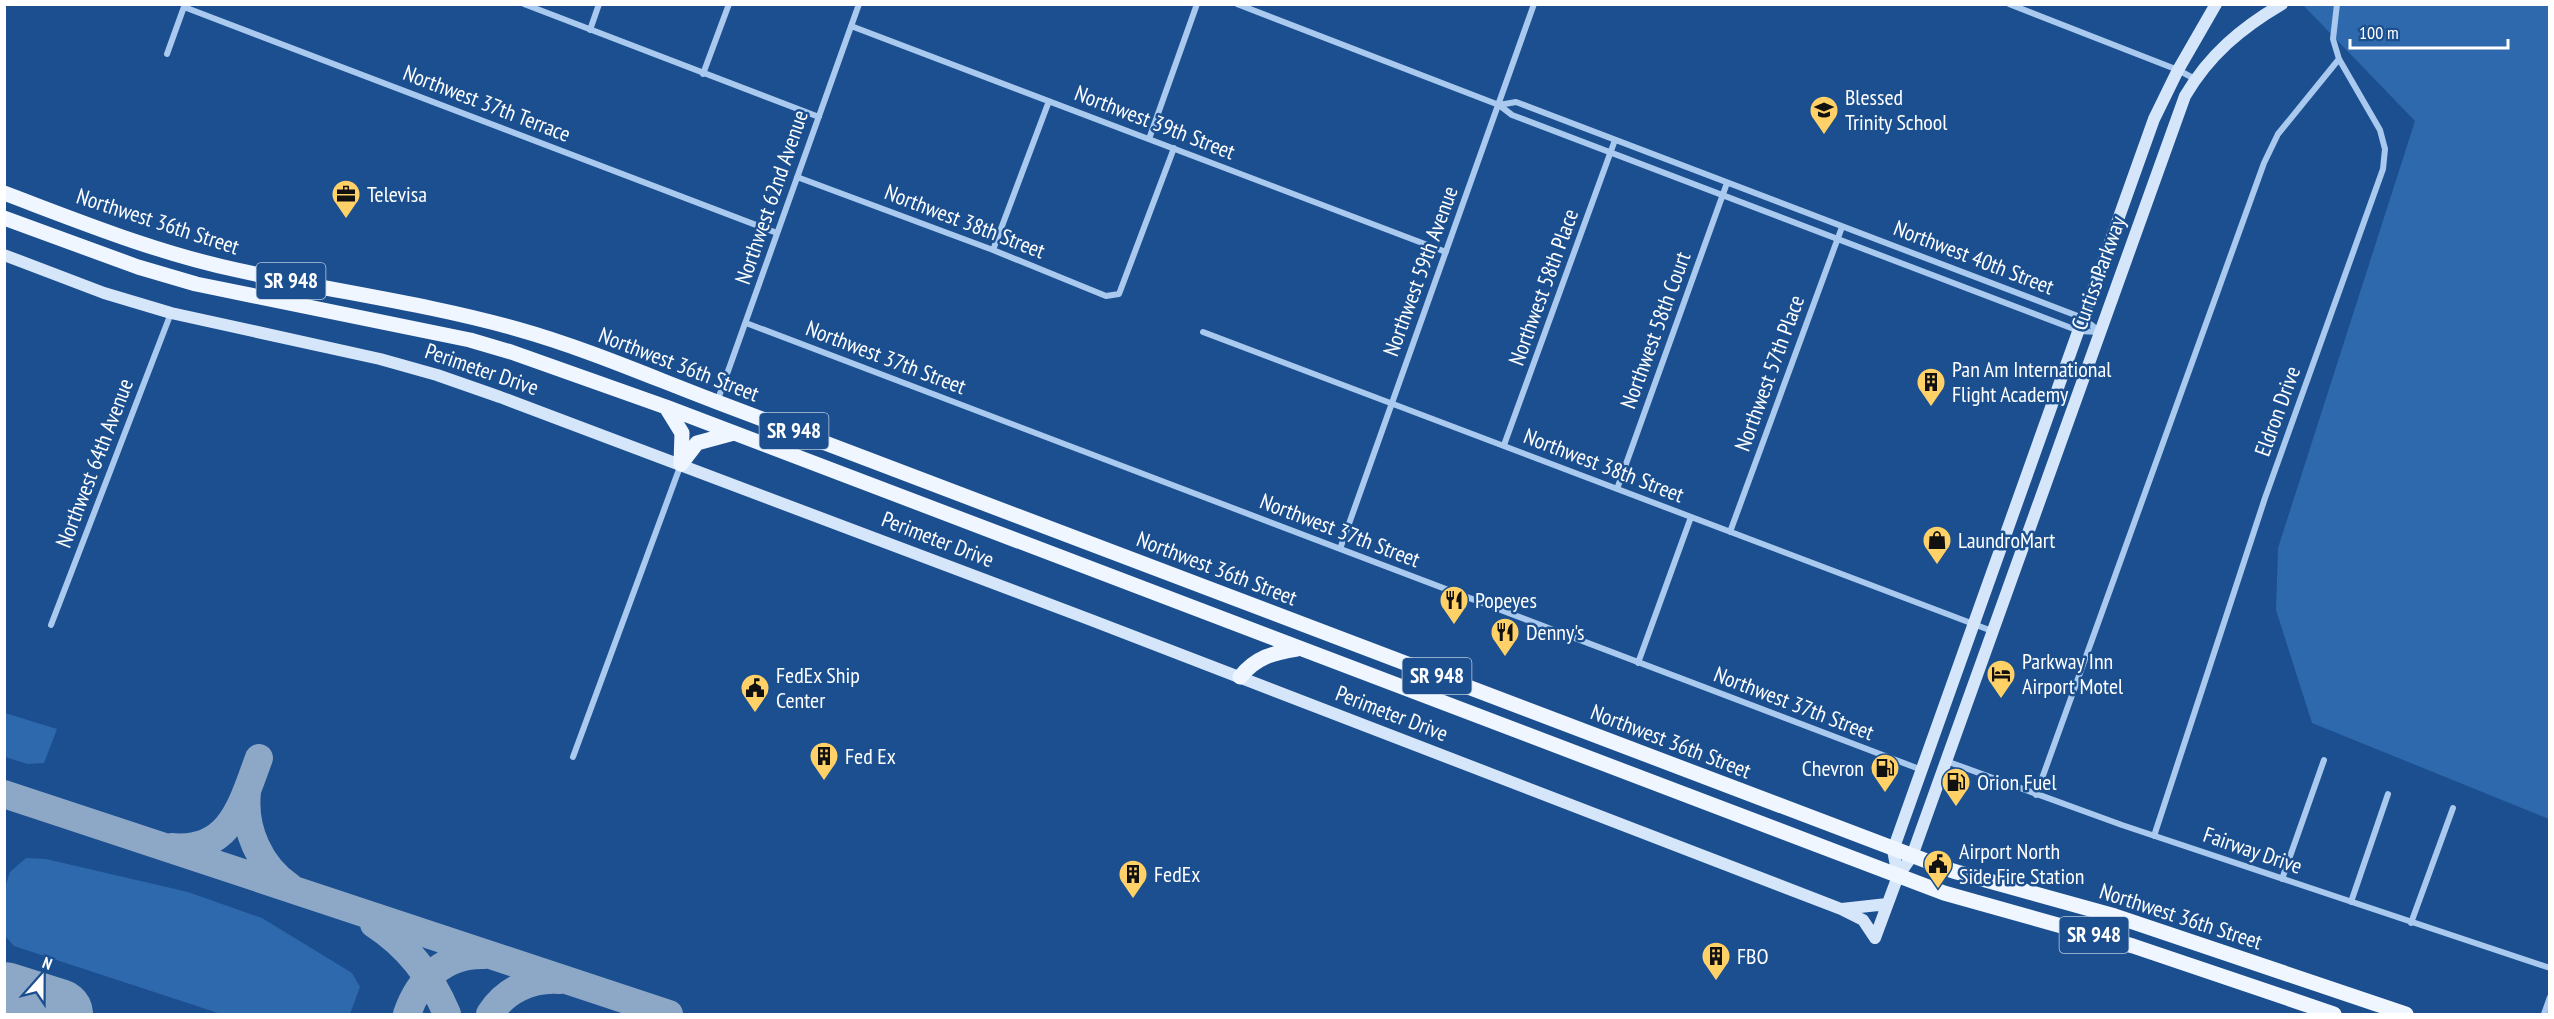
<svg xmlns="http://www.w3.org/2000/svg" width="2554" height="1019" viewBox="0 0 2554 1019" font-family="'PT Sans Narrow',sans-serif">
<rect width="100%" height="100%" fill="#1b4f8f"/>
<path fill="#2e69ad" d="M 2303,5 L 2549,5 L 2549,819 L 2312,723 L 2276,610 L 2278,548 L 2415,121 Z
M 5,713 L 57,729 L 44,763 L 28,764 L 5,757 Z
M 26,858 L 46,859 L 188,892 L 262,918 L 352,973 L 360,987 L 350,1014 L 221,1014 L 14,946 L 5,936 L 5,887 L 10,872 Z"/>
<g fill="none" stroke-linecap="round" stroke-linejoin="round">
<path stroke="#8da7c7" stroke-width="28" d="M 247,792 C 243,829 260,867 290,887
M 4,794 L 669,1014
M 171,847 C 231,853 242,803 259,758
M 374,924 C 408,946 432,978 447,1014
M 407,1014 C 419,979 445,954 484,955
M 490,1014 C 505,990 531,978 560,980"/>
<path stroke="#8da7c7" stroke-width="70" d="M 4,997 L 58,1014"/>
<path stroke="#a9c9ee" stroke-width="6" d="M 524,4 L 819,117
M 1237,4 L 1499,105 L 1512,115 L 2066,326 L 2079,331 L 2099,332
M 2009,4 L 2178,70 L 2195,79
M 184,7 L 777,233
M 851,26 L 1446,252
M 590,30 L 599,4
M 167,54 L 185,4
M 703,74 L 729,4
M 1499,105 L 1516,102 L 2083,318 L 2099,331
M 1149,139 L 1197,4
M 797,177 L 993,250 L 1106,296 L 1119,294 L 1174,148
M 993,250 L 1049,101
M 746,323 L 1922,770
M 1203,332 L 1992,631
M 717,402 L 859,4
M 1504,445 L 1615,140
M 1617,489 L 1727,183
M 1730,532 L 1842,227
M 1340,549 L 1534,4
M 51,625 L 171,313
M 1638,663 L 1691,517
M 573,757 L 681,464
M 1946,761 L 2122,825 L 2550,968
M 2036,795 L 2264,163 L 2278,134 L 2339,59
M 2154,836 L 2265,498 L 2383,169 L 2385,149 L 2380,130 L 2339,59 L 2333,39 L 2337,4
M 2282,879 L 2324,760
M 2351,902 L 2388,794
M 2411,923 L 2453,808
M 2544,1014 L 2550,997"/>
<path stroke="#d6e6fa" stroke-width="12" d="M 4,255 L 104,293 L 171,313 L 380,359 L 437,375 L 500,397 L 1091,620 L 1841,909 L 1863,920 L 1875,938
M 1898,876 L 1893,850 L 2154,119 L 2178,70 L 2216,4
M 1842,909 L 1887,904
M 1875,938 L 1898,876 L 1912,856 L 2185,96 C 2209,55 2241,28 2282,4"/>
<path stroke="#f0f6ff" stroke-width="15" d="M 4,193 C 81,222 157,253 237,270 C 330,291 425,303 517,329 C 585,348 651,377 717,402 L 1953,871 L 2115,916 L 2406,1014
M 4,218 L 138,267 L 196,284 L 470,340 L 511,352 L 666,407 L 1944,893 L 2133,946 L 2334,1014
M 666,407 L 682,433 L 681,463
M 681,464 L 697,443 L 734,433
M 1240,677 C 1256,657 1273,653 1297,649"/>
</g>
<defs>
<g id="school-pin" transform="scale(1.5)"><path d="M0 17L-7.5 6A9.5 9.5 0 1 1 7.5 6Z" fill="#ffd166" stroke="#1b4f8f"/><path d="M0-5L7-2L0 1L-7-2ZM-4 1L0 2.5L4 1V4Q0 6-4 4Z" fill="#111"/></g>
<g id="office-pin" transform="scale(1.5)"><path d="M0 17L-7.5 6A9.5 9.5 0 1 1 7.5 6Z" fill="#ffd166" stroke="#1b4f8f"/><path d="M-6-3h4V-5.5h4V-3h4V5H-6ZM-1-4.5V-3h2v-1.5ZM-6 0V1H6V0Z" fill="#111"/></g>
<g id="building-pin" transform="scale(1.5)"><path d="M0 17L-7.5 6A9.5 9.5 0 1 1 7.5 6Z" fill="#ffd166" stroke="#1b4f8f"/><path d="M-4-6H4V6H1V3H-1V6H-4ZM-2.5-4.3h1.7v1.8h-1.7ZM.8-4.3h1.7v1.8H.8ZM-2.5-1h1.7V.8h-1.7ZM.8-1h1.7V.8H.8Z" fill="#111"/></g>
<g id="shop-pin" transform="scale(1.5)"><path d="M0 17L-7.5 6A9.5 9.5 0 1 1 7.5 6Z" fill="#ffd166" stroke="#1b4f8f"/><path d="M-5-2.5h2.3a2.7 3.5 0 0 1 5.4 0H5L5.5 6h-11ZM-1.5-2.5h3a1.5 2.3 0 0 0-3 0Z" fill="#111"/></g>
<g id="restaurant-pin" transform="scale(1.5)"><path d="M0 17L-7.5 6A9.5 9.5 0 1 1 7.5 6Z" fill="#ffd166" stroke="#1b4f8f"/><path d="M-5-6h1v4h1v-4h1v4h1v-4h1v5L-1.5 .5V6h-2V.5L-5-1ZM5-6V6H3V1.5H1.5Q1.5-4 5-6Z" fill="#111"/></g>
<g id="hotel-pin" transform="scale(1.5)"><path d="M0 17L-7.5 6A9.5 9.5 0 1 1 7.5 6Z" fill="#ffd166" stroke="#1b4f8f"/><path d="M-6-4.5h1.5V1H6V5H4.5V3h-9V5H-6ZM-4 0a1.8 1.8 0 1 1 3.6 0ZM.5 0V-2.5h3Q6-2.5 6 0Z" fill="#111"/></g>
<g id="civic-pin" transform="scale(1.5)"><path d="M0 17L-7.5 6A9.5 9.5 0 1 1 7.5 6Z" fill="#ffd166" stroke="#1b4f8f"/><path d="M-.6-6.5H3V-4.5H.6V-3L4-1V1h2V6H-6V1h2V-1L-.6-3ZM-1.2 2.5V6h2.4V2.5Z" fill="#111"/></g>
<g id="fuel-pin" transform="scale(1.5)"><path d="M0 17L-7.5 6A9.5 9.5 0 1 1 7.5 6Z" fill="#ffd166" stroke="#1b4f8f"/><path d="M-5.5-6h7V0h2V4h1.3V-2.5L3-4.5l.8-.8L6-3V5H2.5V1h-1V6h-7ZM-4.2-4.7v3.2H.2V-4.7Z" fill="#111"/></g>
</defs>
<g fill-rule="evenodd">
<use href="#school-pin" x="1824" y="110"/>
<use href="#office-pin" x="346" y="194"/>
<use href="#building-pin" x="1931" y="382"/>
<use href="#shop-pin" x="1937" y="540"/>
<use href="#restaurant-pin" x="1454" y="600"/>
<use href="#restaurant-pin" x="1505" y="632"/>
<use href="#hotel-pin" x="2001" y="674"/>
<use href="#civic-pin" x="755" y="688"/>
<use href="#building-pin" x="824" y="756"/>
<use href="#fuel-pin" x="1885" y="768"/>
<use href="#fuel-pin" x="1956" y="782"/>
<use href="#civic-pin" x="1938" y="864"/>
<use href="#building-pin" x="1133" y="874"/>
<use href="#building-pin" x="1716" y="956"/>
</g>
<g text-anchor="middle" stroke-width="5" stroke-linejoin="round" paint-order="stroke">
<g fill="#1b4f8f" stroke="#bbcadd" stroke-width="1.5">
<rect x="256.5" y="263" width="69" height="36" rx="4.5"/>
<rect x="759.5" y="413" width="69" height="36" rx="4.5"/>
<rect x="1402.5" y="658" width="69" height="36" rx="4.5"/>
<rect x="2059.5" y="917" width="69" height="36" rx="4.5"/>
</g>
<g font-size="21" font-weight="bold" fill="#fff">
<text x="291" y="288">SR 948</text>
<text x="794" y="438">SR 948</text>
<text x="1437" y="683">SR 948</text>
<text x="2094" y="942">SR 948</text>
</g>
<g font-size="22" fill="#fff" stroke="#1b4f8f" text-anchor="start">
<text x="1845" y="105">Blessed<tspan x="1845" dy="25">Trinity School</tspan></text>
<text x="367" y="202">Televisa</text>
<text x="1952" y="377">Pan Am International<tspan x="1952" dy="25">Flight Academy</tspan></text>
<text x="1958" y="548">LaundroMart</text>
<text x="1475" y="608">Popeyes</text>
<text x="1526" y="640">Denny's</text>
<text x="2022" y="669">Parkway Inn<tspan x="2022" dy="25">Airport Motel</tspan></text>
<text x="776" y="683">FedEx Ship<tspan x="776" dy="25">Center</tspan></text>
<text x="845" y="764">Fed Ex</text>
<text x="1864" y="776" text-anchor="end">Chevron</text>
<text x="1977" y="790">Orion Fuel</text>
<text x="1959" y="859">Airport North<tspan x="1959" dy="25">Side Fire Station</tspan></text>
<text x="1154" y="882">FedEx</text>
<text x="1737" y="964">FBO</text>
</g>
<g font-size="22" fill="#fff" stroke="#1b4f8f">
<text transform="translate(487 103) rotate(21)" y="8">Northwest 37th Terrace</text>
<text transform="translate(1155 122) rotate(21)" y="8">Northwest 39th Street</text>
<text transform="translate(771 197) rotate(-71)" y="8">Northwest 62nd Avenue</text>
<text transform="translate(158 221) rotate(18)" y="8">Northwest 36th Street</text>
<text transform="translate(965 221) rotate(21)" y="8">Northwest 38th Street</text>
<text transform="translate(1974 257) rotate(21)" y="8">Northwest 40th Street</text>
<text transform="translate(1420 271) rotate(-70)" y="8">Northwest 59th Avenue</text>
<text transform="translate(2098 273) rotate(-70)" y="8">Curtiss Parkway</text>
<text transform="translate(1543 287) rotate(-70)" y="8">Northwest 58th Place</text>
<text transform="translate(1655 330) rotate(-70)" y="8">Northwest 58th Court</text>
<text transform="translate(886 357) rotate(21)" y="8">Northwest 37th Street</text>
<text transform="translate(679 364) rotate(21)" y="8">Northwest 36th Street</text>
<text transform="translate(482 369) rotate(19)" y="8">Perimeter Drive</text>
<text transform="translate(1769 373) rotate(-70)" y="8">Northwest 57th Place</text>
<text transform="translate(2277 411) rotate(-70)" y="8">Eldron Drive</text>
<text transform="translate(94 463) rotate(-69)" y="8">Northwest 64th Avenue</text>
<text transform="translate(1604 465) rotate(21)" y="8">Northwest 38th Street</text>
<text transform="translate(1340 530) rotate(21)" y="8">Northwest 37th Street</text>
<text transform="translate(938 539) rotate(21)" y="8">Perimeter Drive</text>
<text transform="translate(1217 568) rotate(21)" y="8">Northwest 36th Street</text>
<text transform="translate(1794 703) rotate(21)" y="8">Northwest 37th Street</text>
<text transform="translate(1392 713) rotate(21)" y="8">Perimeter Drive</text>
<text transform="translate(1671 741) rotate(21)" y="8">Northwest 36th Street</text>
<text transform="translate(2253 850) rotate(19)" y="8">Fairway Drive</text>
<text transform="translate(2181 916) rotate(18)" y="8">Northwest 36th Street</text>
</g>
</g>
<rect width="2554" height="1019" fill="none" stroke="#ffffff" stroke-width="12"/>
<g transform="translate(42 977) rotate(21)" stroke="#1b4f8f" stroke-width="4.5" paint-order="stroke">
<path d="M0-4.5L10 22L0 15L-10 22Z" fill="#ffffff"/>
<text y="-9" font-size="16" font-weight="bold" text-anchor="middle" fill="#ffffff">N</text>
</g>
<path d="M2350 39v9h158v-9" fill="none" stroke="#ffffff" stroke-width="3"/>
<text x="2359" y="39" font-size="18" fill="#ffffff" stroke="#1b4f8f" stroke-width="4.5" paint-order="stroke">100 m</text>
</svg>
